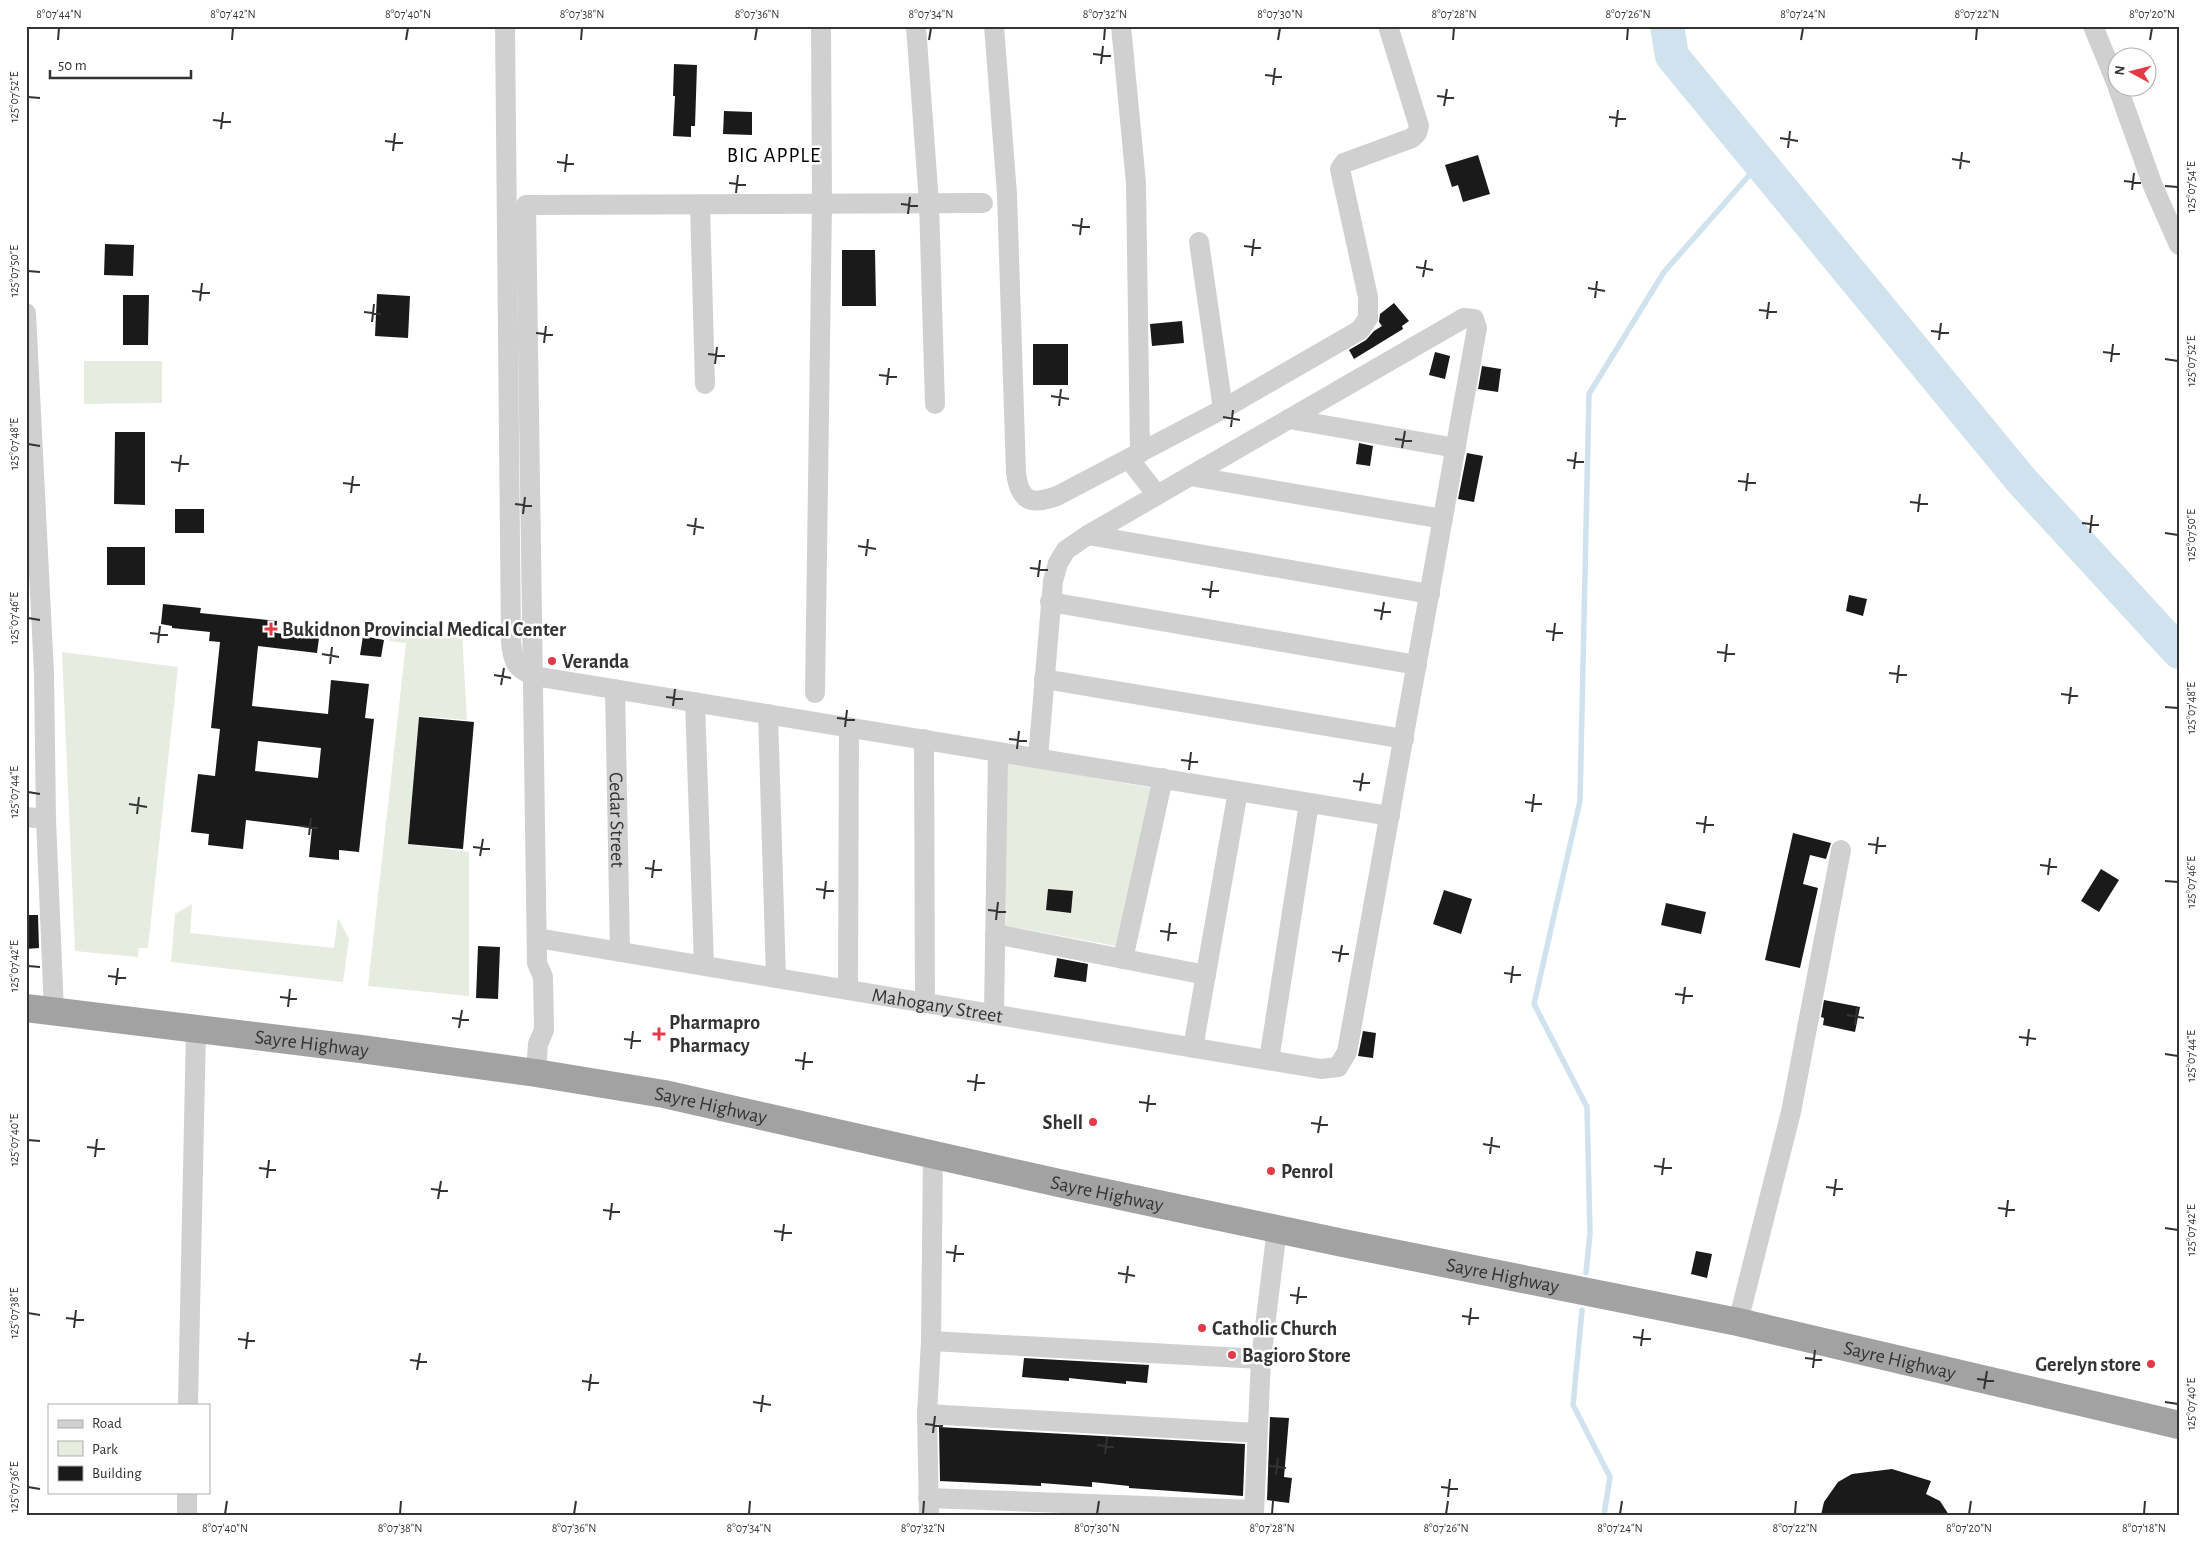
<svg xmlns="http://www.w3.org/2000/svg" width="2205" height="1541" viewBox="0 0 2205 1541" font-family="'Alegreya Sans',sans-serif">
<rect width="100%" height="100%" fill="#fff"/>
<path fill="#e6ecdf" d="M 84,361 L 162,361 L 162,403 L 84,404 Z
M 391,625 L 462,633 L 467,720 L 419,716 L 408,844 L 469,852 L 469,996 L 368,986 L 406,643 L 389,641 Z
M 62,652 L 178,667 L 148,948 L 139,948 L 138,957 L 75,951 Z
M 1006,762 L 1152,788 L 1116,946 L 1006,926 Z
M 192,904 L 190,933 L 334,948 L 338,918 L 349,939 L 343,982 L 171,962 L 175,914 Z"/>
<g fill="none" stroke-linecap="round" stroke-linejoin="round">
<path stroke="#cfe2ee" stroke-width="5.5" d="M 1586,1273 L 1590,1233 L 1587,1107 L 1534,1004 L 1580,801 L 1589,394 L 1664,272 L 1760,163
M 1582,1310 L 1573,1405 L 1610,1477 L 1604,1515"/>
<path stroke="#cfe2ee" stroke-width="34" d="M 1667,26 L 1672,56 L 2021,480 L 2179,652"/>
</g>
<path fill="#1a1a1a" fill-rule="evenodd" d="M 674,64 L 697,65 L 695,126 L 691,126 L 691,137 L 673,136 L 675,96 L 673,96 Z
M 724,111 L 752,112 L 752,135 L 723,134 Z
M 1478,155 L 1490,194 L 1463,202 L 1458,185 L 1452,187 L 1445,165 Z
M 105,244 L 134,245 L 133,276 L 104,275 Z
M 842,250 L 875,250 L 876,306 L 842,306 Z
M 377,294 L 410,296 L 408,338 L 375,336 Z
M 123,295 L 149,295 L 148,345 L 123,345 Z
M 1394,303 L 1409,321 L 1402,326 L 1403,329 L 1354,359 L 1349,350 L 1366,340 L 1374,331 L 1382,326 L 1379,322 L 1380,314 Z
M 1182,321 L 1184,343 L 1152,346 L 1150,324 Z
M 1033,344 L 1068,344 L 1068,385 L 1033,385 Z
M 1435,352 L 1450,356 L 1445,379 L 1429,375 Z
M 1482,366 L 1501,369 L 1498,392 L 1478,389 Z
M 115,432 L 145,432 L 145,505 L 114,504 Z
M 1359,443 L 1373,446 L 1370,466 L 1356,464 Z
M 1467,453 L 1483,456 L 1474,502 L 1458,499 Z
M 175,509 L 204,509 L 204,533 L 175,533 Z
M 107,547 L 145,547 L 145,585 L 107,585 Z
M 1849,595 L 1867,599 L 1863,616 L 1846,611 Z
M 163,604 L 201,608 L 200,613 L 277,621 L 276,633 L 319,638 L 317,653 L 258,646 L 252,706 L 328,714 L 331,680 L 369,684 L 365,718 L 374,719 L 359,852 L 339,850 L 339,860 L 309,857 L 312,828 L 246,820 L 243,849 L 208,845 L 209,834 L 191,832 L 198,774 L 215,776 L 220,729 L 211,728 L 220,642 L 209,641 L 210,632 L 172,628 L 172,626 L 161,624 ZM 258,741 L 321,748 L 318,778 L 255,771 Z
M 363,636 L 384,640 L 381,657 L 360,655 Z
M 419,717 L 474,722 L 463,849 L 408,844 Z
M 1793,833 L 1831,843 L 1826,859 L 1810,855 L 1803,884 L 1818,888 L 1800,968 L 1765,960 Z
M 2101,869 L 2119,880 L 2099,912 L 2081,901 Z
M 1048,889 L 1073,891 L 1071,913 L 1046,910 Z
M 1444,890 L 1472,899 L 1461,934 L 1433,924 Z
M 1666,903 L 1706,912 L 1701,934 L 1661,925 Z
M 26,915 L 38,915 L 39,948 L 26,949 Z
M 478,946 L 500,947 L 498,999 L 476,998 Z
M 1057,958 L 1088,964 L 1086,982 L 1054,977 Z
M 1824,1000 L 1860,1007 L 1855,1032 L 1823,1025 L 1824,1018 L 1821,1017 Z
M 1363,1031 L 1376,1033 L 1373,1058 L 1358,1056 Z
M 1696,1251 L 1712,1254 L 1707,1278 L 1691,1274 Z
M 1024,1358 L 1149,1365 L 1147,1383 L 1126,1381 L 1126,1384 L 1069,1378 L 1069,1381 L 1022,1377 Z
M 1270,1417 L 1289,1418 L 1284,1477 L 1292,1478 L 1289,1503 L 1267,1500 Z
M 939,1427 L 1245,1444 L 1243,1496 L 1129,1488 L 1129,1486 L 1092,1482 L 1092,1487 L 1041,1483 L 1041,1486 L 940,1481 Z
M 1892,1469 L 1931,1481 L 1926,1494 L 1940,1501 L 1949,1515 L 1821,1515 L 1824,1502 L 1838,1482 L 1852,1474 Z"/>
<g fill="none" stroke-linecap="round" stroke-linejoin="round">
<g stroke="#d0d0d0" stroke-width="20">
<path d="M 505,26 L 511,643 C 514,663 515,668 534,676 L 1390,816"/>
<path d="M 916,26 L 929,203 L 935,404"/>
<path d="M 994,26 L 1007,194 L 1016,473 C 1020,503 1032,505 1057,496 L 1223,409 L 1360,330 L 1368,318 L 1368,297 L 1340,169 L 1344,163 L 1412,138 L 1417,133 L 1419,126 L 1388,26"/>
<path d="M 1121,26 L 1136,183 L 1140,453"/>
<path d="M 2093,26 L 2118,87"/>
<path d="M 2118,88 L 2153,186 L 2179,245"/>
<path d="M 700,205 L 705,384"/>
<path d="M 1199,242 L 1223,409"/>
<path d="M 26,313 L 44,673 L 46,819 L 54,1012"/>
<path d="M 1289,419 L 1456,448"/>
<path d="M 1129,459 L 1157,495"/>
<path d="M 1190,476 L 1443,519"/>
<path d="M 1088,535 L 1430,594"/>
<path d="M 1050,602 L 1417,665"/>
<path d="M 1044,679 L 1404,739"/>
<path id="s1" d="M 615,689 L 620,952"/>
<path d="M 815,693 L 822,204 L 821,26"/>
<path d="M 695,702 L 704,965"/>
<path d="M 768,714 L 776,978"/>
<path d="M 924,739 L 925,1003"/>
<path d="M 26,817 L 46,819"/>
<path d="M 995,934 L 1206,975"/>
<path id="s2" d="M 537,938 L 1321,1069 L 1338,1067 L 1347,1052 L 1477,328 L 1474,319 L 1464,318 L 1088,535 L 1066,550 L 1058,563 L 1053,581 L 1038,758"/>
<path d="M 1123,959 L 1163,778"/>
<path d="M 848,990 L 849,727"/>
<path d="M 994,1014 L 998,752"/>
<path d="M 1193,1048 L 1238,791"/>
<path d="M 1269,1060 L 1309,803"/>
<path d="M 536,1073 L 538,1044 L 544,1030 L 543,977 L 537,963 L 526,205 L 983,203"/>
<path d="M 1738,1322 L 1791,1112 L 1841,850"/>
<path d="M 931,1341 L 1261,1359"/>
<path d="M 188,1405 L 196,1029"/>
<path d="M 927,1414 L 1257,1433"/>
<path d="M 928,1498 L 1254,1510"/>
<path d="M 187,1515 L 187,1492"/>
<path d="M 929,1515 L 927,1414 L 931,1341 L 933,1154"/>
<path d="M 1254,1515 L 1261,1359 L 1277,1229"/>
</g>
<path stroke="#a2a2a2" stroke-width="28" id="s3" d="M 26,1008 L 361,1049 L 536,1073 L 664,1094 L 1059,1183 L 1343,1243 L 1738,1322 L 2179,1425"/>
</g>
<path fill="none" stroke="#333" stroke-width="2" d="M 58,40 L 59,28M 232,40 L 233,28M 406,40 L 408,28M 581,40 L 582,28M 755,40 L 757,28M 929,40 L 931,28M 1104,40 L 1105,28M 1278,40 L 1280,28M 1453,40 L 1454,28M 1627,40 L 1628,28M 1801,40 L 1803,28M 1976,40 L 1977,28M 2150,40 L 2152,28M 1093,54 L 1111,56M 1101,64 L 1103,46M 1265,75 L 1282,77M 1273,85 L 1275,68M 1437,96 L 1454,98M 28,97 L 40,98M 1444,106 L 1447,89M 1609,117 L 1626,119M 213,120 L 231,122M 1616,127 L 1618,110M 221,129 L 223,112M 1780,138 L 1798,141M 385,141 L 403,143M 1788,148 L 1790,131M 393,151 L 395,133M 1952,159 L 1970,162M 557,162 L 574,164M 1960,169 L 1962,152M 565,172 L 567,154M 2124,181 L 2141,183M 729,183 L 746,185M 2165,186 L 2178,187M 2132,190 L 2134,173M 736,193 L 738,175M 901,204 L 918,206M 908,214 L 910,197M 1072,225 L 1090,227M 1080,235 L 1082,218M 1244,246 L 1261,248M 1252,256 L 1254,239M 1416,267 L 1433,270M 28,271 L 40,272M 1423,277 L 1426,260M 1588,288 L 1605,291M 192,291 L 210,293M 1595,298 L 1597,281M 200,301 L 202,283M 1759,310 L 1777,312M 364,312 L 381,314M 1767,319 L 1769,302M 372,322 L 374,304M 1931,331 L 1949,333M 536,333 L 553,335M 1939,340 L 1941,323M 544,343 L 546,326M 2103,352 L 2120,354M 708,354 L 725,356M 2165,359 L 2178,361M 2111,362 L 2113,344M 715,364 L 717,347M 879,375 L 897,377M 887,385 L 889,368M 1051,396 L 1069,399M 1059,406 L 1061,389M 1223,417 L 1240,420M 1231,427 L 1233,410M 1395,439 L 1412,441M 28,444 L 40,446M 1402,448 L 1405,431M 1567,460 L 1584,462M 171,462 L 189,464M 1574,469 L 1576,452M 179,472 L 181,455M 1738,481 L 1756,483M 343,483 L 360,485M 1746,491 L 1748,473M 351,493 L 353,476M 1910,502 L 1928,504M 515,504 L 532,506M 1918,512 L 1920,494M 523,514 L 525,497M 2082,523 L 2099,525M 687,525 L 704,528M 2090,533 L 2092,515M 2165,533 L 2178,535M 694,535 L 696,518M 858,546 L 876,549M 866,556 L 868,539M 1030,568 L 1048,570M 1038,577 L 1040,560M 1202,589 L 1219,591M 1210,598 L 1212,581M 1374,610 L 1391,612M 28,618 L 40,620M 1381,620 L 1384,602M 1546,631 L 1563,633M 150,633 L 168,635M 1553,641 L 1555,623M 158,643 L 160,626M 1717,652 L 1735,654M 322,654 L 339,657M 1725,662 L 1727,644M 330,664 L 332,647M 1889,673 L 1907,675M 494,675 L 511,678M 1897,683 L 1899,665M 501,685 L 504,668M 2061,694 L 2078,696M 666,697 L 683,699M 2069,704 L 2071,687M 673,706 L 675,689M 2165,707 L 2178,708M 837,718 L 855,720M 845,727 L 847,710M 1009,739 L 1027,741M 1017,749 L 1019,731M 1181,760 L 1198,762M 1189,770 L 1191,752M 1353,781 L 1370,783M 1360,791 L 1363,773M 28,792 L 40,794M 1525,802 L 1542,804M 129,804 L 147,807M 1532,812 L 1534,794M 137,814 L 139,797M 1696,823 L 1714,825M 301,826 L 318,828M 1704,833 L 1706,816M 309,835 L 311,818M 1868,844 L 1886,846M 473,847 L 490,849M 1876,854 L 1878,837M 480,856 L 483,839M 2040,865 L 2057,867M 645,868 L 662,870M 2048,875 L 2050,858M 652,878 L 654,860M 2165,881 L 2178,882M 816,889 L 834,891M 824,899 L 826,881M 988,910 L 1006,912M 996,920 L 998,902M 1160,931 L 1177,933M 1168,941 L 1170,923M 1332,952 L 1349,954M 1339,962 L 1342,945M 28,966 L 40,967M 1504,973 L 1521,975M 108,976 L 126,978M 1511,983 L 1513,966M 116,985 L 118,968M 1675,994 L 1693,996M 280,997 L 297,999M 1683,1004 L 1685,987M 288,1007 L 290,989M 1847,1015 L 1864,1018M 452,1018 L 469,1020M 1855,1025 L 1857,1008M 459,1028 L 462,1010M 2019,1037 L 2036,1039M 624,1039 L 641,1041M 2027,1046 L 2029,1029M 631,1049 L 633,1031M 2165,1054 L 2178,1056M 795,1060 L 813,1062M 803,1070 L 805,1052M 967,1081 L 985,1083M 975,1091 L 977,1074M 1139,1102 L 1156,1104M 1147,1112 L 1149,1095M 1311,1123 L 1328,1125M 1318,1133 L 1321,1116M 28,1140 L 40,1141M 1483,1144 L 1500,1147M 87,1147 L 105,1149M 1490,1154 L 1492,1137M 95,1157 L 97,1139M 1654,1166 L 1672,1168M 259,1168 L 276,1170M 1662,1175 L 1664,1158M 267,1178 L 269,1160M 1826,1187 L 1843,1189M 431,1189 L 448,1191M 1834,1196 L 1836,1179M 438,1199 L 441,1181M 1998,1208 L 2015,1210M 603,1210 L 620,1212M 2006,1217 L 2008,1200M 610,1220 L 612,1203M 2165,1228 L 2178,1230M 774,1231 L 792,1233M 782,1241 L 784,1224M 946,1252 L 964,1254M 954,1262 L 956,1245M 1118,1273 L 1135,1276M 1126,1283 L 1128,1266M 1290,1295 L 1307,1297M 1297,1304 L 1299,1287M 28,1313 L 40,1315M 1462,1316 L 1479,1318M 66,1318 L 84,1320M 1469,1325 L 1471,1308M 74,1328 L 76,1310M 1633,1337 L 1651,1339M 238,1339 L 255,1341M 1641,1346 L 1643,1329M 246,1349 L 248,1332M 1805,1358 L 1822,1360M 410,1360 L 427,1362M 1813,1368 L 1815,1350M 417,1370 L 420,1353M 1977,1379 L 1994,1381M 582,1381 L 599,1383M 1984,1389 L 1987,1371M 589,1391 L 591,1374M 753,1402 L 771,1405M 2165,1402 L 2178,1404M 761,1412 L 763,1395M 925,1424 L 943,1426M 933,1433 L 935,1416M 1097,1445 L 1114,1447M 1105,1454 L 1107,1437M 1269,1466 L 1286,1468M 1276,1475 L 1278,1458M 28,1487 L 40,1489M 1441,1487 L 1458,1489M 1448,1497 L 1450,1479M 225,1514 L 227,1501M 400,1514 L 401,1501M 574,1514 L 576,1501M 749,1514 L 750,1501M 923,1514 L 924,1501M 1097,1514 L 1099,1501M 1272,1514 L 1273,1501M 1446,1514 L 1448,1501M 1620,1514 L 1622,1501M 1795,1514 L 1796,1501M 1969,1514 L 1971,1501M 2144,1514 L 2145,1501"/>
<g fill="#e63946" stroke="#fff" stroke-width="2">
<path d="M268.5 621.5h5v5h5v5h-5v5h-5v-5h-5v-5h5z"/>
<circle cx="552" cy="661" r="5"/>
<path d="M656.5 1026.5h5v5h5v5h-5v5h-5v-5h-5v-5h5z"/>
<circle cx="1093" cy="1122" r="5"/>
<circle cx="1271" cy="1171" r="5"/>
<circle cx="1202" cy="1328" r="5"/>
<circle cx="1232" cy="1355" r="5"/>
<circle cx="2151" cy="1364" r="5"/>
</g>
<g text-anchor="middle" stroke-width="5" stroke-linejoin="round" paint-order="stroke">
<g font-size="20" font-weight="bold" fill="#333" stroke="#fff" text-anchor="start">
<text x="282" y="636">Bukidnon Provincial Medical Center</text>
<text x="562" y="668">Veranda</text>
<text x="669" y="1029">Pharmapro<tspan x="669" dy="23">Pharmacy</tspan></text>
<text x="1083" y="1129" text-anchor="end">Shell</text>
<text x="1281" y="1178">Penrol</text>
<text x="1212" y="1335">Catholic Church</text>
<text x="1242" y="1362">Bagioro Store</text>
<text x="2141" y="1371" text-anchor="end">Gerelyn store</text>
</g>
<g font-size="20" fill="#333" stroke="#fff">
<text dy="7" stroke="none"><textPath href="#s1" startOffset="131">Cedar Street</textPath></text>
<text dy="7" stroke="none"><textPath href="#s2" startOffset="406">Mahogany Street</textPath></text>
<text dy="7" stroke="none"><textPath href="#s3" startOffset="288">Sayre Highway</textPath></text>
<text dy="7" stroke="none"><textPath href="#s3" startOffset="692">Sayre Highway</textPath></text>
<text dy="7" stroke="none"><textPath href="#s3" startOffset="1098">Sayre Highway</textPath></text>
<text dy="7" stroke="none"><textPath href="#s3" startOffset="1502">Sayre Highway</textPath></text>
<text dy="7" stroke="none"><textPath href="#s3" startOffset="1908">Sayre Highway</textPath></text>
</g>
<g font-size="21" letter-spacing="1" fill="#000" stroke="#fff">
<text x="774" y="162">BIG APPLE</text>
</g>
</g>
<rect width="2205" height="1541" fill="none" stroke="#ffffff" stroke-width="55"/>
<rect x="48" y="1404" width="162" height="90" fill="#ffffff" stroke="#adadad"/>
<rect x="58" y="1420" width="25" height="8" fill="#d0d0d0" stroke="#adadad"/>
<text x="92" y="1428" font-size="15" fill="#333333">Road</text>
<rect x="58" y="1441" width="25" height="15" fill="#e6ecdf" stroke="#adadad"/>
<text x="92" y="1454" font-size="15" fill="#333333">Park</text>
<rect x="58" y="1466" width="25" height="15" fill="#1a1a1a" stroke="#adadad"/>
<text x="92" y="1478" font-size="15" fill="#333333">Building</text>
<g transform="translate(2132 72) rotate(277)"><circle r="24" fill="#ffffff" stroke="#adadad"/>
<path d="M0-4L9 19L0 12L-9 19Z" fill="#e63946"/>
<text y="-8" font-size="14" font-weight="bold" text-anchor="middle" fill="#333333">N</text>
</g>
<path d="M50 70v8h141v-8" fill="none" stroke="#333333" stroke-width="2.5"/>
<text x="58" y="70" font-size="15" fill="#333333" stroke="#ffffff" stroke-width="4" paint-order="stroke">50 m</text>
<rect x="28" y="28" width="2150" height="1486" fill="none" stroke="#333" stroke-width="2"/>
<g font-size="12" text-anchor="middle" fill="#333">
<text x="59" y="18">8°07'44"N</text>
<text x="233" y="18">8°07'42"N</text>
<text x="408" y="18">8°07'40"N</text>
<text x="582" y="18">8°07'38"N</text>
<text x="757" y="18">8°07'36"N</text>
<text x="931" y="18">8°07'34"N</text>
<text x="1105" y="18">8°07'32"N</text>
<text x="1280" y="18">8°07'30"N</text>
<text x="1454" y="18">8°07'28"N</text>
<text x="1628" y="18">8°07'26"N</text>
<text x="1803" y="18">8°07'24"N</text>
<text x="1977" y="18">8°07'22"N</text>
<text x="2152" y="18">8°07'20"N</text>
<text transform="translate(14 97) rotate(-90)" y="4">125°07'52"E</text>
<text transform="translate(2191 187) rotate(-90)" y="4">125°07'54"E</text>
<text transform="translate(14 271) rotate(-90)" y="4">125°07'50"E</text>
<text transform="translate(2191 361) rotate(-90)" y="4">125°07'52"E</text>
<text transform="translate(14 444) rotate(-90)" y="4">125°07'48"E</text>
<text transform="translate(2191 535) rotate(-90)" y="4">125°07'50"E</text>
<text transform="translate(14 618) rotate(-90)" y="4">125°07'46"E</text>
<text transform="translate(2191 708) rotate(-90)" y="4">125°07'48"E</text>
<text transform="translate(14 792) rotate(-90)" y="4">125°07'44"E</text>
<text transform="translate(2191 882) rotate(-90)" y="4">125°07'46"E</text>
<text transform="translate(14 966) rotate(-90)" y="4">125°07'42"E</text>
<text transform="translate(2191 1056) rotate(-90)" y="4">125°07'44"E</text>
<text transform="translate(14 1140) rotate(-90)" y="4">125°07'40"E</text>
<text transform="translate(2191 1230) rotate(-90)" y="4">125°07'42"E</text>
<text transform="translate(14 1313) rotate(-90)" y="4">125°07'38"E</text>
<text transform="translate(2191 1404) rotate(-90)" y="4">125°07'40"E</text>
<text transform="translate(14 1487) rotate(-90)" y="4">125°07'36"E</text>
<text x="225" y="1532">8°07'40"N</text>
<text x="400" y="1532">8°07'38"N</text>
<text x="574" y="1532">8°07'36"N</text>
<text x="749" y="1532">8°07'34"N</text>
<text x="923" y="1532">8°07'32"N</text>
<text x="1097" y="1532">8°07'30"N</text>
<text x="1272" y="1532">8°07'28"N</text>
<text x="1446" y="1532">8°07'26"N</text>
<text x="1620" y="1532">8°07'24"N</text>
<text x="1795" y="1532">8°07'22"N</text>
<text x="1969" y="1532">8°07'20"N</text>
<text x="2144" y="1532">8°07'18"N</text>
</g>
</svg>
